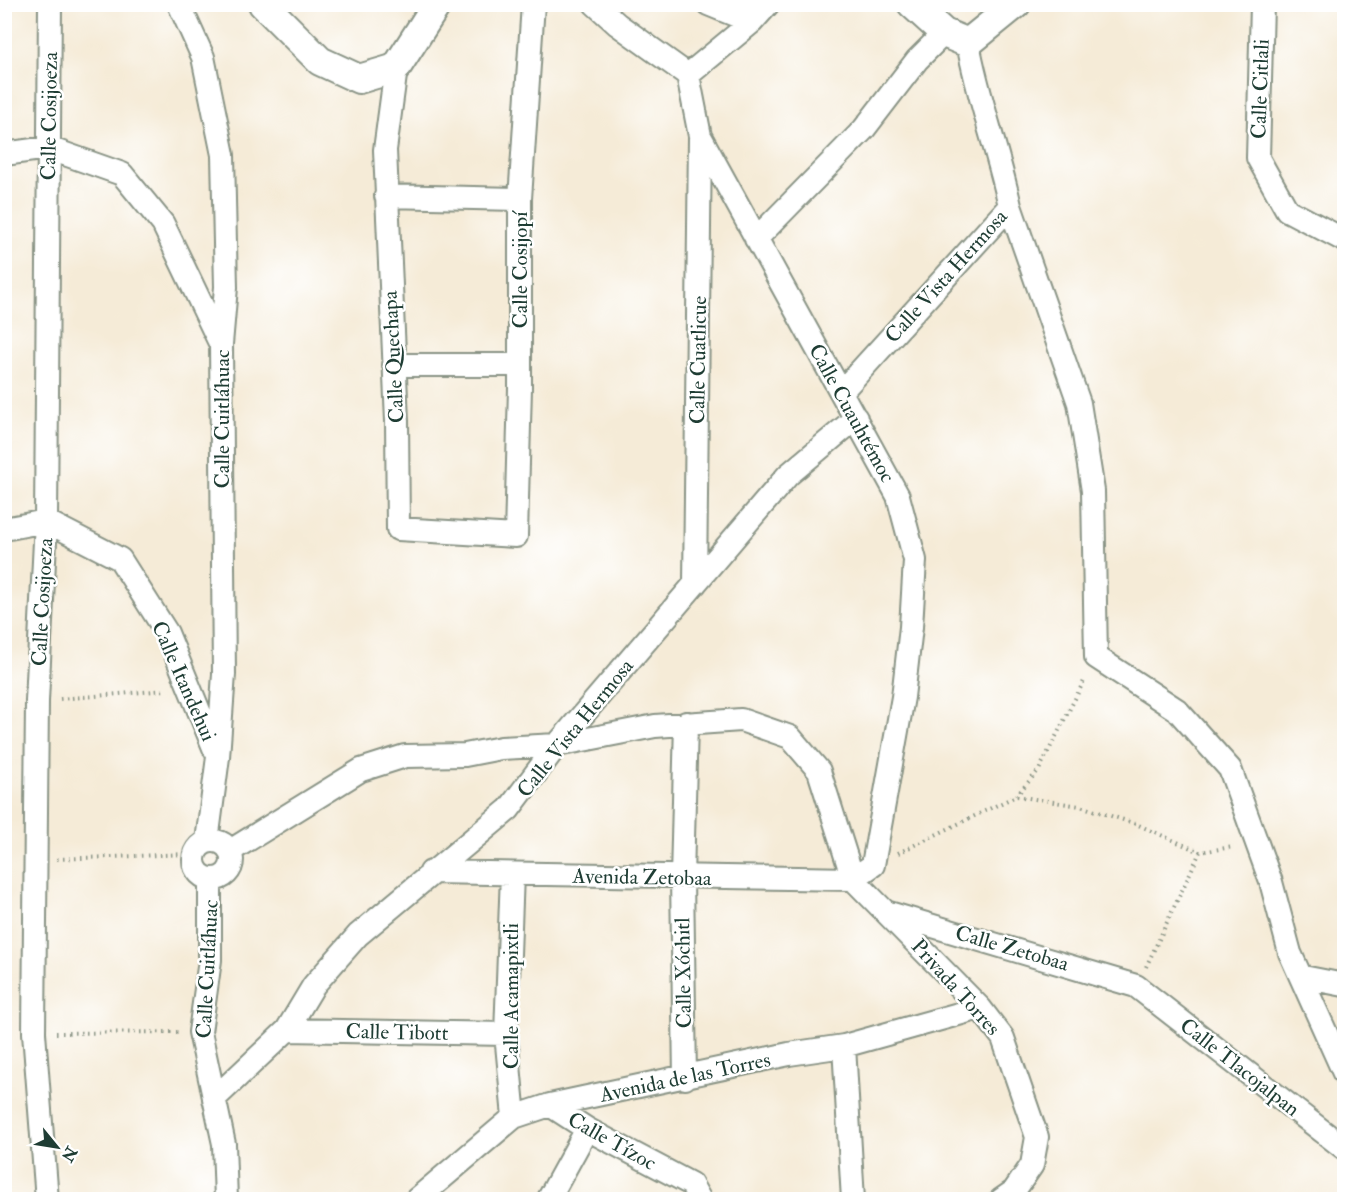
<svg xmlns="http://www.w3.org/2000/svg" width="1349" height="1204" viewBox="0 0 1349 1204" font-family="'IM FELL Double Pica',serif">
<rect width="100%" height="100%" fill="#fff"/>
<filter id="ink" filterUnits="userSpaceOnUse"><feTurbulence type="fractalNoise" baseFrequency=".0167" numOctaves="2"/><feDisplacementMap in="SourceGraphic" scale="12" xChannelSelector="R" yChannelSelector="G"/><feConvolveMatrix kernelMatrix="1 2 1 2 8 2 1 2 1" color-interpolation-filters="sRGB"/></filter>
<filter id="wash" filterUnits="userSpaceOnUse"><feTurbulence type="fractalNoise" baseFrequency=".008" numOctaves="4" result="noise"/><feDisplacementMap in="SourceGraphic" scale="24" xChannelSelector="R" yChannelSelector="G"/><feGaussianBlur stdDeviation="1.35" result="paint"/><feColorMatrix in="noise" values="0 0 0 0 0 0 0 0 0 0 0 0 0 0 0 0 0 1.4 0 .05"/><feComposite in="paint" operator="in"/></filter>
<g filter="url(#wash)">
<rect width="100%" height="100%" fill="#f5ebd7"/>
</g>
<g filter="url(#ink)">
<g fill="none" stroke-linecap="round" stroke-linejoin="round">
<g stroke="#8a9486" stroke-width="26">
<path id="minor" d="M 179,4 L 203,57 L 223,155 L 226,287 L 221,344 L 224,674 L 218,757 L 207,841
M 708,4 L 752,22
M 1262,4 L 1258,158 L 1287,210 L 1344,240
M 396,68 L 385,150 L 397,421 L 398,529 L 516,536 L 520,388 L 520,199 L 533,4
M 688,75 L 752,22 L 768,4
M 4,154 L 48,148 L 122,174 L 163,224 L 220,343
M 386,196 L 520,199
M 1010,206 L 1079,403 L 1093,491 L 1096,657 L 1177,710 L 1230,769 L 1271,882 L 1290,953 L 1344,1073
M 756,239 L 864,129 L 917,60 L 944,33
M 394,365 L 520,365
M 842,391 L 1010,206 C 998,151 978,98 968,43
M 4,529 L 46,521 L 120,559 L 167,633 L 215,750
M 695,584 L 700,138
M194 860a19 19 0 1 1 38 0a19 19 0 1 1-38 0Z
M 230,851 L 361,770 L 405,756 L 465,755 L 501,748 L 557,745 L 655,726 L 741,720 L 790,737 L 819,771 L 853,879 L 980,1008 L 1003,1038 L 1037,1137 L 1032,1165 L 1014,1191 L 1001,1200
M 431,872 L 853,879 L 873,865 L 903,697 L 911,627 L 915,560 L 898,496 L 700,136 L 688,75 L 617,24 L 595,4
M 512,874 L 506,1034 L 514,1117
M 210,879 L 210,960 L 200,1032 L 224,1144 L 226,1200
M 889,913 L 1136,986 L 1344,1148
M 1303,977 L 1344,985
M 287,1030 L 506,1034
M 844,1046 L 853,1200
M 685,1078 L 682,878 L 686,723
M 214,1099 L 287,1030 L 314,985 L 358,935 L 509,809 L 557,745 L 788,475 L 856,418
M 550,1105 L 587,1129 L 691,1184 L 700,1200
M 47,1200 L 34,1033 L 37,701 L 46,521 L 50,4
M 416,1200 L 514,1117 L 550,1105 L 789,1054 L 844,1046 L 980,1008
M 548,1200 L 587,1129"/>
</g>
<g stroke="#8a9486" stroke-width="32">
<path id="tertiary" d="M 263,4 L 320,61 L 359,79 L 396,68 L 437,4
M 912,4 L 944,33 L 968,43 L 1016,4"/>
</g>
<path stroke="#8a9486" stroke-width="4" stroke-dasharray="1.5 4.5" stroke-linecap="butt" d="M 60,699 L 166,690
M 1016,796 L 1039,770 L 1085,679
M 898,853 L 1016,796 L 1080,806 L 1136,824 L 1200,852
M 57,859 L 188,854
M 1146,967 L 1200,852 L 1233,847
M 56,1033 L 178,1032"/>
<use href="#minor" stroke="#fff" stroke-width="22"/>
<use href="#tertiary" stroke="#fff" stroke-width="28"/>
</g>
</g>
<g text-anchor="middle" stroke-width="5" stroke-linejoin="round" paint-order="stroke">
<g font-size="21" fill="#1f3d34" stroke="#fff">
<text transform="translate(1260 89) rotate(-88)" y="7">Calle Citlali</text>
<text transform="translate(49 116) rotate(-89)" y="7">Calle Cosijoeza</text>
<text transform="translate(520 270) rotate(-90)" y="7">Calle Cosijopí</text>
<text transform="translate(946 276) rotate(-48)" y="7">Calle Vista Hermosa</text>
<text transform="translate(393 357) rotate(-93)" y="7">Calle Quechapa</text>
<text transform="translate(698 360) rotate(-89)" y="7">Calle Cuatlicue</text>
<text transform="translate(852 413) rotate(61)" y="7">Calle Cuauhtémoc</text>
<text transform="translate(222 419) rotate(-90)" y="7">Calle Cuitláhuac</text>
<text transform="translate(42 602) rotate(-87)" y="7">Calle Cosijoeza</text>
<text transform="translate(184 681) rotate(66)" y="7">Calle Itandehui</text>
<text transform="translate(575 728) rotate(-51)" y="7">Calle Vista Hermosa</text>
<text transform="translate(642 877) rotate(1)" y="7">Avenida Zetobaa</text>
<text transform="translate(1012 948) rotate(16)" y="7">Calle Zetobaa</text>
<text transform="translate(207 969) rotate(-87)" y="7">Calle Cuitláhuac</text>
<text transform="translate(683 973) rotate(-91)" y="7">Calle Xóchitl</text>
<text transform="translate(956 987) rotate(48)" y="7">Privada Torres</text>
<text transform="translate(511 996) rotate(-90)" y="7">Calle Acamapixtli</text>
<text transform="translate(397 1032) rotate(1)" y="7">Calle Tibott</text>
<text transform="translate(1240 1067) rotate(38)" y="7">Calle Tlacojalpan</text>
<text transform="translate(685 1077) rotate(-12)" y="7">Avenida de las Torres</text>
<text transform="translate(612 1141) rotate(29)" y="7">Calle Tízoc</text>
</g>
</g>
<rect width="1349" height="1204" fill="none" stroke="#fff" stroke-width="24"/>
<g transform="translate(57 1147) rotate(120)" stroke="#ffffff" stroke-width="4.5" paint-order="stroke">
<path d="M0-4.5L10 22L0 15L-10 22Z" fill="#1f3d34"/>
<text y="-9" font-size="16" font-weight="bold" text-anchor="middle" fill="#1f3d34">N</text>
</g>
</svg>
